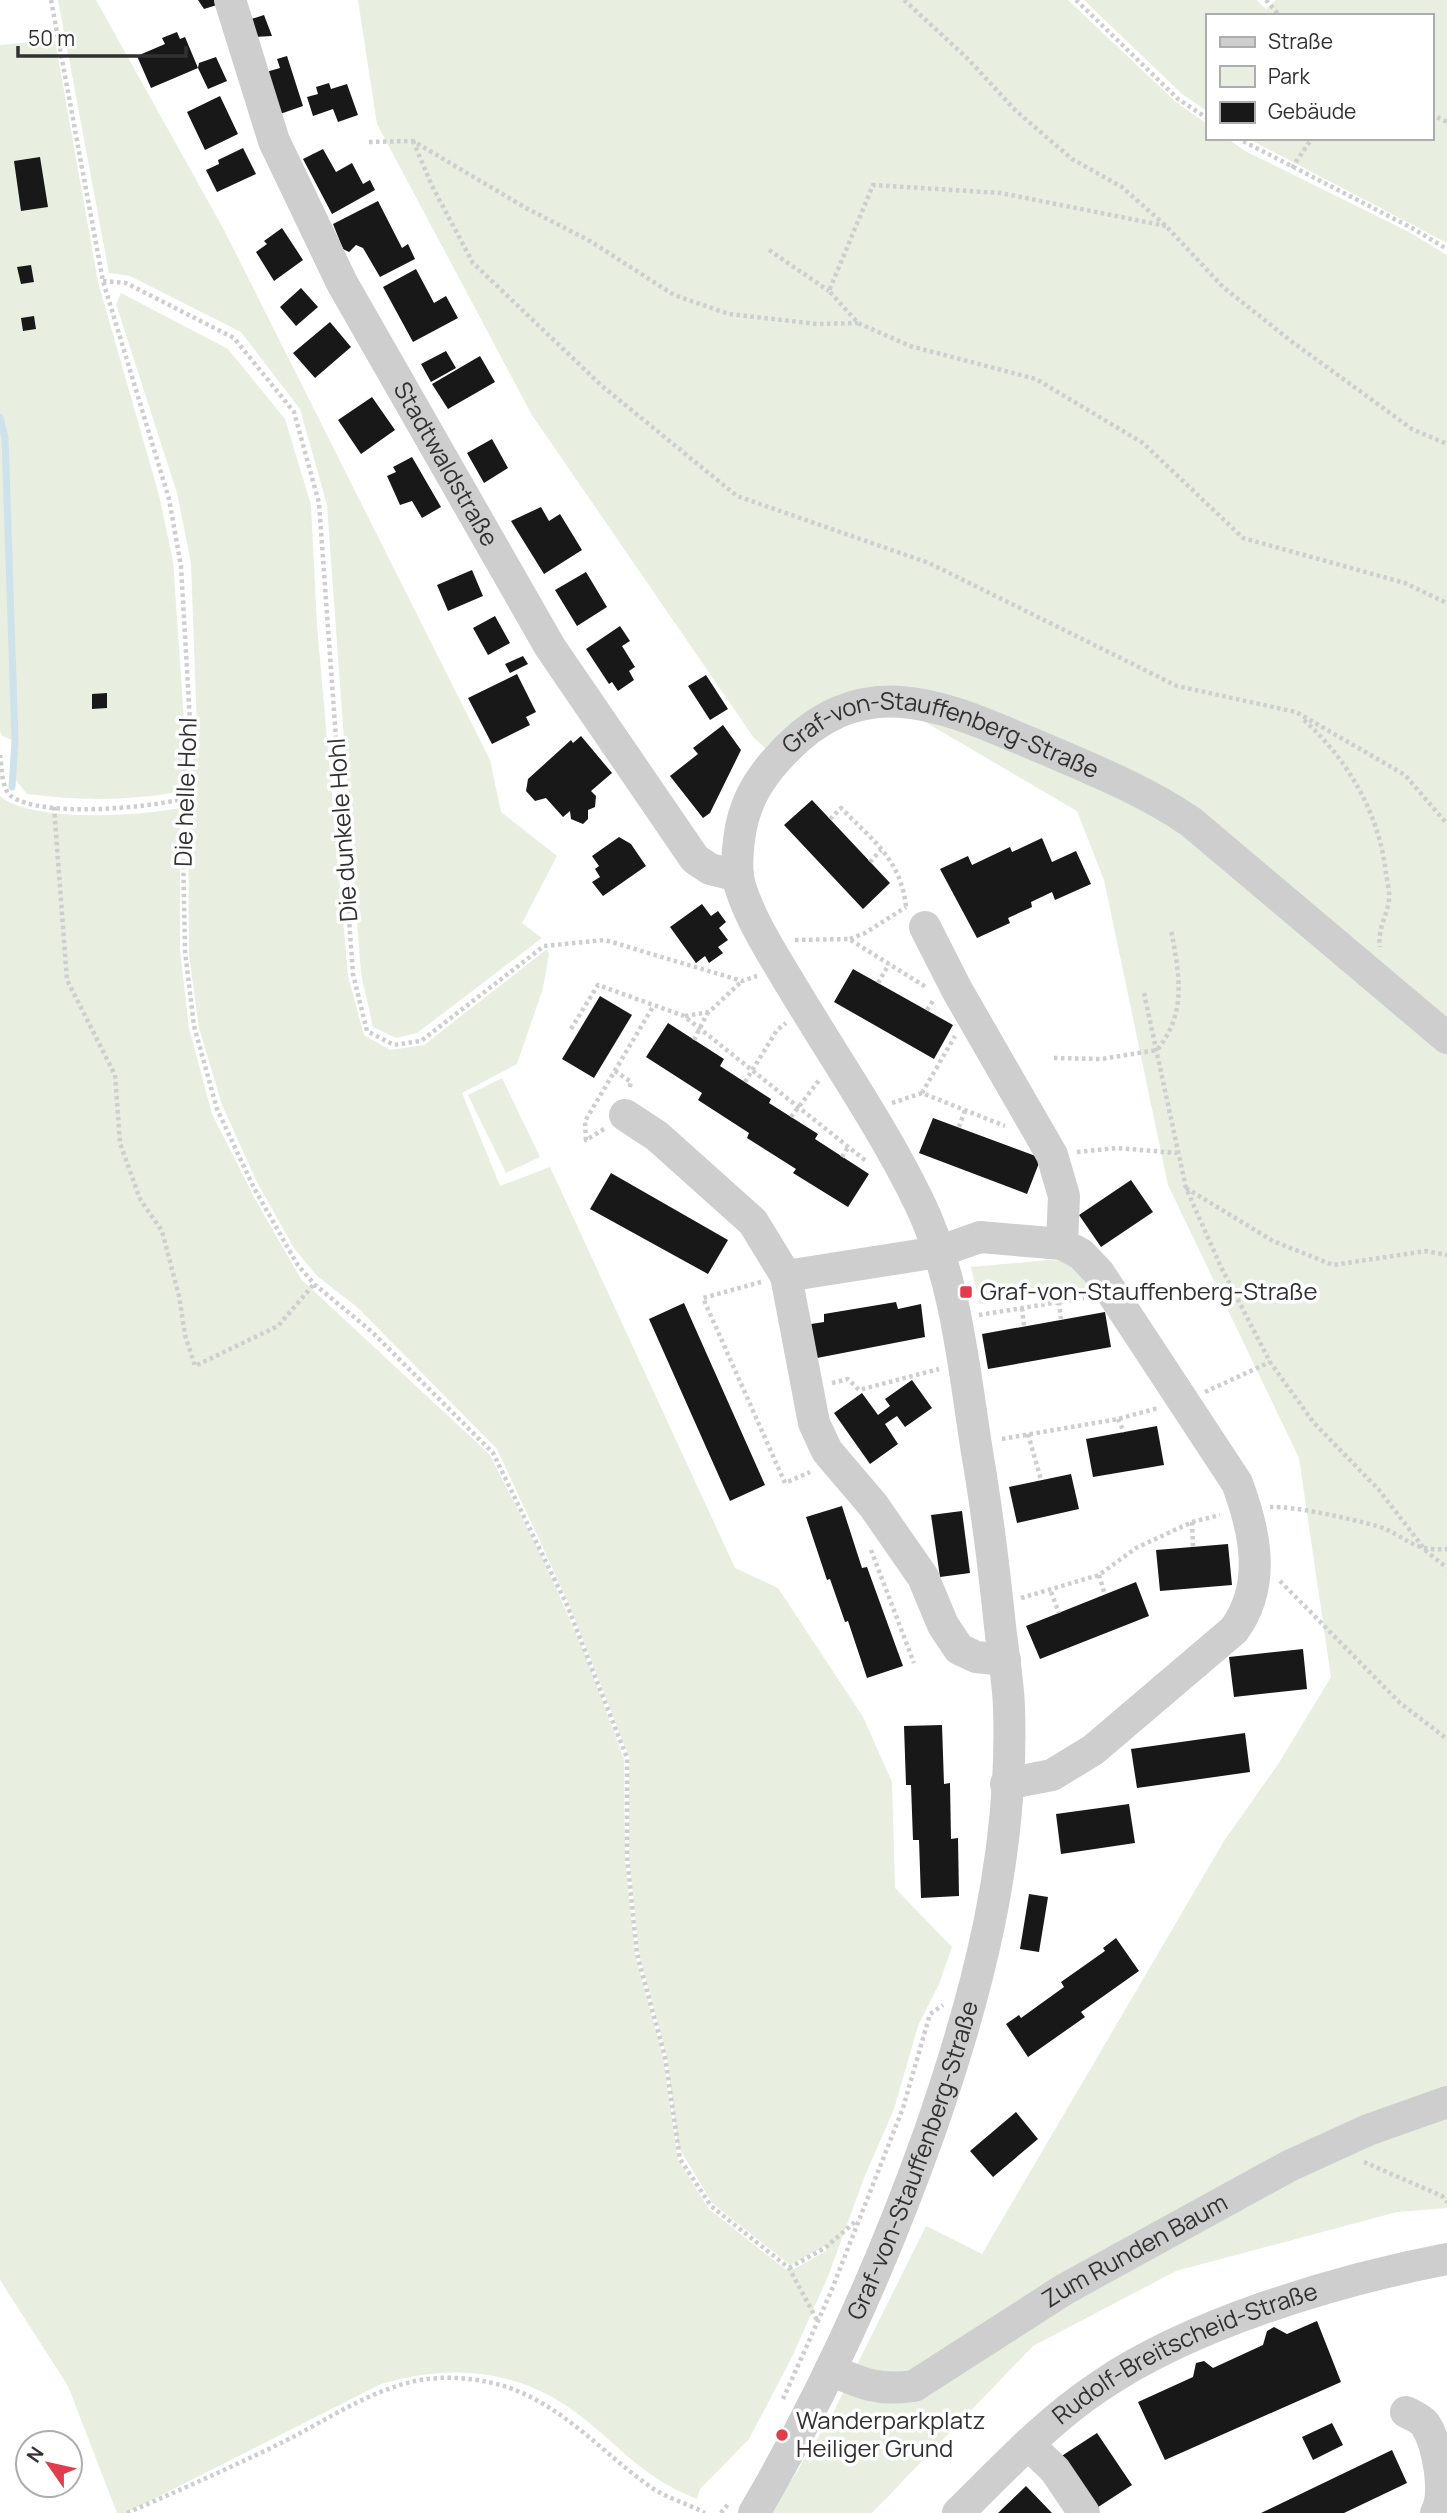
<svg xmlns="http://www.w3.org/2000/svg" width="1447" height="2513" viewBox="0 0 1447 2513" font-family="Manrope,sans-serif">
<rect width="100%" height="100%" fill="#fff"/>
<path fill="#e8eee0" d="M 58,0 L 96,0 L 224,230 L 490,760 L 501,812 L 557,856 L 522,923 L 542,938 L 417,1033 L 396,1038 L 373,1027 L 361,974 L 327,505 L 300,409 L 241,332 L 130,276 L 109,273 Z
M 358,0 L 1068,0 L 1176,102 L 1207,124 L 1207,138 L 1227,138 L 1245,151 L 1409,232 L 1447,255 L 1447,2208 L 1397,2212 L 1176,2271 L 1033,2346 L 872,2513 L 771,2513 L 832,2415 L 926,2226 L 982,2254 L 1224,1841 L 1279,1763 L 1331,1677 L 1299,1458 L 1168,1185 L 1104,880 L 1077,811 L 908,712 L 837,726 L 785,766 L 754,738 L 532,415 L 377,124 Z
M 1084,0 L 1257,0 L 1266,9 L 1276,0 L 1447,0 L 1447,243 L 1247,138 L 1431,138 L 1431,16 L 1207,16 L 1207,111 L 1182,94 Z
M 55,40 L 98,282 L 159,495 L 173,561 L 184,720 L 183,791 C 128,801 82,801 27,794 L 15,779 L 15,741 L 2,736 L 0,731 L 0,45 Z
M 121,293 L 228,349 L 285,419 L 311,505 L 317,626 L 348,976 L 364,1035 L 390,1050 L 424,1045 L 547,949 L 549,954 L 543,988 L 517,1064 L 462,1093 L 500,1186 L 550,1167 L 735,1568 L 778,1588 L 863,1717 L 892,1782 L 895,1888 L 952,1947 L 939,1984 L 918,2026 L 894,2109 L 864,2178 L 827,2279 L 791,2359 L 749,2439 L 700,2489 L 697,2499 C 635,2475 612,2435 562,2403 C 506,2367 442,2366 381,2384 L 126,2513 L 117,2513 L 68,2386 L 0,2280 L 0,796 C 31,823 140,816 180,808 L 180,950 L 189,1028 L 212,1114 L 255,1199 L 301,1279 L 490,1455 L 545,1563 L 584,1652 L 624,1759 L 625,1859 L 635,1954 L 663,2057 L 678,2160 L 709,2209 L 785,2269 L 794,2269 L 826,2251 L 827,2245 L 790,2265 L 712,2203 L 678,2146 L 667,2057 L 639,1954 L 629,1857 L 629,1757 L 569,1604 L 497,1449 L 357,1307 L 317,1276 L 294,1248 L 257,1182 L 222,1105 L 199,1028 L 189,955 L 188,800 L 197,727 L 191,563 L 177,493 L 116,304 Z
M 502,1078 L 540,1157 L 506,1173 L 468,1095 Z
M 1048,1260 L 1076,1261 L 1098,1287 L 980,1304 L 971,1267 Z"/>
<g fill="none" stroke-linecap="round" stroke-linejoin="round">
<path stroke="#cee2ec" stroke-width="7" d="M 0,417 L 5,438 L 15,741 L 12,787"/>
</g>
<path fill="#181818" d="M 198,0 L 218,0 L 220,4 L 204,9 Z
M 264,15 L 272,36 L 254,37 L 248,20 Z
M 177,32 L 180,39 L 185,37 L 198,68 L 151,88 L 137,56 L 165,44 L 162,38 Z
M 287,56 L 303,106 L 280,114 L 266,72 L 280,68 L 277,59 Z
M 216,57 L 227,81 L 208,89 L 198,68 L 199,63 Z
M 329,83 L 331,89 L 347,84 L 358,115 L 338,122 L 333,109 L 313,116 L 307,97 L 318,94 L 316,87 Z
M 220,96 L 238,134 L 205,150 L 187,112 Z
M 243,148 L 256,174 L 217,192 L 206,170 L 219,164 L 218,160 Z
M 323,149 L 336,172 L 352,163 L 363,184 L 370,180 L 375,190 L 332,214 L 303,159 Z
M 40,157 L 48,207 L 21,211 L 14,161 Z
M 378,201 L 402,248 L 408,244 L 415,259 L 380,277 L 363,248 L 356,245 L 349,252 L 343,249 L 333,224 Z
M 282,228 L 303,260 L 274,281 L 256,252 L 267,244 L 264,241 Z
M 31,265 L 34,282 L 21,284 L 17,267 Z
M 416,269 L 434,303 L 446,296 L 458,318 L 413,342 L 383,287 Z
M 301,288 L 318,307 L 296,326 L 280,307 Z
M 34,316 L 36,329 L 23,331 L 21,318 Z
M 330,322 L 351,347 L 315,378 L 293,353 Z
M 446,351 L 456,368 L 431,382 L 421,364 Z
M 480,356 L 495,382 L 448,409 L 432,384 Z
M 372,397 L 395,430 L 361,454 L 338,420 Z
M 492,439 L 508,468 L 484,483 L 467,453 Z
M 412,457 L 441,507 L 422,518 L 412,501 L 400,505 L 387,476 L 396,472 L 393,467 Z
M 541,507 L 549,521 L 560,514 L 582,550 L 544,574 L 511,521 Z
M 472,570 L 483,596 L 448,611 L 437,585 Z
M 586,572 L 607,607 L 577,626 L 555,590 Z
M 495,616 L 510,643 L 488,655 L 473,628 Z
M 620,626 L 630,641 L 622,646 L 635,667 L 629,671 L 634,680 L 618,691 L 612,682 L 609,684 L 586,649 Z
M 523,656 L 528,664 L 510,673 L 505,664 Z
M 517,674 L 536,712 L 526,717 L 530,725 L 492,744 L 468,698 Z
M 706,675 L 728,709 L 710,720 L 688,686 Z
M 107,693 L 107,708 L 92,709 L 92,694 Z
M 723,725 L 741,750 L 710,813 L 703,818 L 670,776 L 698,754 L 693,748 Z
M 581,736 L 612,773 L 591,791 L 596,796 L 595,807 L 588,810 L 588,819 L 583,824 L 571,819 L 570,811 L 563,817 L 546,798 L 535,801 L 526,791 L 528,779 L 571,740 L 573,743 Z
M 812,800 L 890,883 L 863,909 L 784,825 Z
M 619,837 L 631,844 L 646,866 L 603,896 L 592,882 L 600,877 L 595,869 L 599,866 L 592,856 Z
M 1042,838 L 1052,862 L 1076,851 L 1091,884 L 1055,900 L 1052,892 L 1031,902 L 1032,907 L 1008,918 L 1010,923 L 977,938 L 940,869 L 968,856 L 972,865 L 1010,847 L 1012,852 Z
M 702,904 L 711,916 L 718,911 L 726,922 L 719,928 L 728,940 L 718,947 L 723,953 L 709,963 L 705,956 L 696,963 L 670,927 Z
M 853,969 L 953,1025 L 934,1059 L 834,1002 Z
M 600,996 L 632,1015 L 594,1078 L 562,1059 Z
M 668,1023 L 724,1059 L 720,1066 L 771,1099 L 769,1103 L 818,1134 L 815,1139 L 869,1174 L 848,1207 L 793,1173 L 796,1169 L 747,1138 L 749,1133 L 698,1100 L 702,1093 L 646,1057 Z
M 933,1118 L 1041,1158 L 1027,1194 L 919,1153 Z
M 611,1173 L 728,1240 L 708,1274 L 590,1209 Z
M 1131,1180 L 1153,1212 L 1101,1247 L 1079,1215 Z
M 896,1302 L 898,1309 L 921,1304 L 925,1337 L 817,1358 L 811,1324 L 824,1322 L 824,1314 Z
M 684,1303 L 765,1485 L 730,1501 L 649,1319 Z
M 1105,1312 L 1111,1347 L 988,1369 L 982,1334 Z
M 912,1380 L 932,1408 L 905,1427 L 897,1416 L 885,1424 L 898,1444 L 870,1464 L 834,1413 L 862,1393 L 878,1415 L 890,1406 L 885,1399 Z
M 1157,1426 L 1164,1465 L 1093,1477 L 1086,1439 Z
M 1071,1474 L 1079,1509 L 1017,1523 L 1009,1487 Z
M 842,1506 L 862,1568 L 867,1567 L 903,1666 L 867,1678 L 848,1621 L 845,1622 L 830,1579 L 827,1580 L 806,1517 Z
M 962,1511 L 970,1573 L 940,1577 L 931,1515 Z
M 1228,1544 L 1232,1585 L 1160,1591 L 1156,1550 Z
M 1136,1582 L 1149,1616 L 1040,1659 L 1026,1626 Z
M 1303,1649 L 1307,1689 L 1234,1697 L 1229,1657 Z
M 942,1725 L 944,1784 L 950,1783 L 951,1839 L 958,1838 L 959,1896 L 921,1898 L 919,1840 L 913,1840 L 911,1785 L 906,1785 L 904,1726 Z
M 1245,1733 L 1250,1772 L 1137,1788 L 1131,1749 Z
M 1129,1804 L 1135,1843 L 1061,1854 L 1056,1814 Z
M 1029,1894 L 1048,1897 L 1039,1952 L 1020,1949 Z
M 1116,1938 L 1139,1971 L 1081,2012 L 1085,2017 L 1028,2057 L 1006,2024 L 1019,2015 L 1021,2018 L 1064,1987 L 1061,1982 L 1105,1951 L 1103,1948 Z
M 1016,2112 L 1038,2139 L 993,2177 L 970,2151 Z
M 1317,2321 L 1341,2382 L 1165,2460 L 1138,2402 L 1193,2377 L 1196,2363 L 1204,2361 L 1213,2368 L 1263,2345 L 1267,2331 L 1274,2327 L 1287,2334 Z
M 1332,2423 L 1343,2445 L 1313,2460 L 1302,2437 Z
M 1097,2433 L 1132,2485 L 1092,2511 L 1057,2459 Z
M 1392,2450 L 1407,2483 L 1344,2513 L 1261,2513 Z
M 1026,2486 L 1052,2513 L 998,2513 Z"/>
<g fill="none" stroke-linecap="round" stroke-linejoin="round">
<path stroke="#cecece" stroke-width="4.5" stroke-dasharray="3.5 3.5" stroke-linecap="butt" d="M 51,0 L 103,281 L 169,499 L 181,566 L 190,722 L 182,799 L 185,951 L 194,1026 L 217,1109 L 254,1188 L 297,1264 L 314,1284 L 371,1331 L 493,1453 L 567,1605 L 627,1758 L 627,1857 L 637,1954 L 665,2057 L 680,2159 L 711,2206 L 789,2268 L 817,2320
M 904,0 L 967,58 L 1016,111 L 1072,159 L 1122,187 L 1166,226 L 1223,287 L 1291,341 L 1412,429 L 1447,444
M 1076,0 L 1178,99 L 1207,118
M 1266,0 L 1280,16
M 1431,114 L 1447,122
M 1237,138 L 1412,228 L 1447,249
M 413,141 L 432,186 L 473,263 L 602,386 L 737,496 L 929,563 L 1177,686 L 1296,712 L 1405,775 L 1447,824
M 369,142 L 413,141 L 526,208 L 590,241 L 674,295 L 729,314 L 817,324 L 858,323
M 1292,168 L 1312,138
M 1166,226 L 1001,193 L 873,185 L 829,291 L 858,323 L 910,346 L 1036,379 L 1143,443 L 1243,538 L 1405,583 L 1447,603
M 769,250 L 829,291
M 103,281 L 126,283 L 234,338 L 294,412 L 319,503 L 353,974 L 367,1031 L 394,1045 L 421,1041 L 544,946 L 605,940 L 742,981 L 757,976
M 1304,720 C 1348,760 1379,813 1386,873 C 1387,881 1390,892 1389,900 C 1387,917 1377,929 1380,947
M 0,755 C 2,767 1,788 11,796 C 41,818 147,808 182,799
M 54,807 L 67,980 L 115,1075 L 120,1143 L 140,1199 L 162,1231 L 179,1296 L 185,1335 L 195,1366 L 278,1326 L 314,1284
M 830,819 L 841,808 C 872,840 901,859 906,907
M 870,862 L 881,850
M 850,939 L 865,933 L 906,907
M 795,940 L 849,939 L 926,987
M 878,983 L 889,964
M 1144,993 L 1186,1188 L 1221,1267 L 1270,1362 L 1314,1423 L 1379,1490 L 1426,1551 L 1447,1568
M 927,1010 L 934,999
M 685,1016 L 709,1012 L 742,981
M 571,1029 L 598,985 L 684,1016 L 866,1161
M 694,1040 L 708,1012
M 1054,1058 L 1101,1059 L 1157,1050 C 1188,1011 1179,975 1171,929
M 615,1071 L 631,1082 L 629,1090
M 745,1082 L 777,1030 L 786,1023
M 922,1093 L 955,1036
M 892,1103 L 922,1093 L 1005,1126
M 791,1117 L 820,1079
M 959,1127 L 965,1110
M 604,1129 L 586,1140 L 585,1121 L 654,1005
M 1077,1152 L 1117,1148 L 1177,1153
M 842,1157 L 848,1147
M 1186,1188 L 1273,1241 L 1333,1265 L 1426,1251 L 1447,1255
M 761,1282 L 703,1298 L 785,1483 L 810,1472
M 1059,1302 L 1061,1319
M 1022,1308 L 1024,1326
M 979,1315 L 1084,1298
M 832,1383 L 848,1379 L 859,1390 L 939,1369
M 1205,1392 L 1270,1362
M 1118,1419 L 1124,1432
M 1028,1434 L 1041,1480
M 1002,1439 L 1118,1419 L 1158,1408
M 1270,1507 C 1296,1506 1351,1519 1377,1526 C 1408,1536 1410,1552 1447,1549
M 1192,1522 L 1193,1547
M 871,1550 L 914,1663
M 1099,1575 L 1105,1595
M 1280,1581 L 1400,1703 L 1447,1739
M 1051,1592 L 1059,1613
M 1021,1598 L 1099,1575 L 1136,1548 L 1192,1522 L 1220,1515
M 1364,2162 L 1442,2196 L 1447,2202
M 789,2268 L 825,2248 L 857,2220
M 783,2399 L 830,2294 L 903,2108 L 930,2014 L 943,2005
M 127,2513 C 182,2489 237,2465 291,2438 C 329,2418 369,2392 411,2382 C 442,2374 486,2378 515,2390 C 568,2411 603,2453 648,2485 C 665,2498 687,2503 705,2513
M 721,2513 L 729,2503"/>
<g stroke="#cecece" stroke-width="32">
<path id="s1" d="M 230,0 L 274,141 L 342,283 L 550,647 L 695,859 L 710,869 L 738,876"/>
<path d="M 925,927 L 957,990 L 1052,1155 L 1064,1196 L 1062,1244"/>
<path d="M 625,1115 L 657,1136 L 753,1222 L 786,1276 L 814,1423 L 827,1451 L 873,1505 L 923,1577 L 943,1625 L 959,1649 L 976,1657 L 1005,1660"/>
<path d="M 786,1276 L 938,1252 L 980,1237 L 1062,1244 L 1081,1254 L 1099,1273 L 1237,1483 C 1255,1531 1267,1585 1234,1630 L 1093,1750 L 1052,1775 L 1006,1784"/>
<path id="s2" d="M 830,2370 C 863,2384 878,2391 914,2386 L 1065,2289 L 1289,2166 L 1368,2130 L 1447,2102"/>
<path d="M 1406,2412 C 1412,2415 1421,2419 1425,2424 C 1438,2444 1447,2493 1436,2513"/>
<path d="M 1028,2444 L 1055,2470 L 1084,2513"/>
<path id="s3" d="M 754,2513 C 825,2392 883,2263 930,2131 C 978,1993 1014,1855 1009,1707 C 1008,1680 1003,1653 1000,1626 C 994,1568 987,1510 977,1452 C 964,1369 956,1278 919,1202 C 883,1128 836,1060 794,990 C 775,958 751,922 740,886 C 736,872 737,855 739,840 C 743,806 756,782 779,757 C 864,663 947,708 1045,749 C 1096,771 1146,791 1191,822 L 1447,1038"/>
<path id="s4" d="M 958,2513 C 1003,2469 1047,2421 1100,2386 C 1192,2323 1338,2280 1447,2259"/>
</g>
</g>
<g fill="#e13b4e" stroke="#fff" stroke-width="2.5">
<rect x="959" y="1285" width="14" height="14" rx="3.5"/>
<circle cx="782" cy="2435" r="7"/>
</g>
<g text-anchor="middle" stroke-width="7" stroke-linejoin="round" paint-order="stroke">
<g font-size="24" fill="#313131" stroke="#fff">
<text dy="8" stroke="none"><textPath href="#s1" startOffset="514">Stadtwaldstraße</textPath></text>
<text dy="8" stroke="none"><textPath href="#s3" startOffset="2053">Graf-von-Stauffenberg-Straße</textPath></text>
<text transform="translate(186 792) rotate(-88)" y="8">Die helle Hohl</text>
<text transform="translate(343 830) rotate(-94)" y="8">Die dunkele Hohl</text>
<text dy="8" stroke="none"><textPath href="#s3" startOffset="388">Graf-von-Stauffenberg-Straße</textPath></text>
<text dy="8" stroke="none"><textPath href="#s2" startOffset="346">Zum Runden Baum</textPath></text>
<text dy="8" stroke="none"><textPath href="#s4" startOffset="282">Rudolf-Breitscheid-Straße</textPath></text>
</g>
<g font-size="24" fill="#313131" stroke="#fff" text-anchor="start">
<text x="980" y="1300">Graf-von-Stauffenberg-Straße</text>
<text x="796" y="2429">Wanderparkplatz<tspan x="796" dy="28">Heiliger Grund</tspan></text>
</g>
</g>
<rect x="1206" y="14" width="228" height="126" fill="#ffffff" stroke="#adadad" stroke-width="2"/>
<rect x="1220" y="37" width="35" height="10" fill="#cecece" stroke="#adadad" stroke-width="2"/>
<text x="1268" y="49" font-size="21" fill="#313131">Straße</text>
<rect x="1220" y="66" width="35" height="21" fill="#e8eee0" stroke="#adadad" stroke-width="2"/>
<text x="1268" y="84" font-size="21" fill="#313131">Park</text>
<rect x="1220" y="102" width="35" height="21" fill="#181818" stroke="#adadad" stroke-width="2"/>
<text x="1268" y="119" font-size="21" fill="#313131">Gebäude</text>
<g transform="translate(49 2464) rotate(304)"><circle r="33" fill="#ffffff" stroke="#adadad" stroke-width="2"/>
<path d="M0-5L12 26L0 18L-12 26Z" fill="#e13b4e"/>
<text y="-10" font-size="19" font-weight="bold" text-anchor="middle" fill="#313131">N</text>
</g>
<path d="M18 46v10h168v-10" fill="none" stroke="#313131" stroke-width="3.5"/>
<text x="28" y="46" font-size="21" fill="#313131" stroke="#ffffff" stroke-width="5" paint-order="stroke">50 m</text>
</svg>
